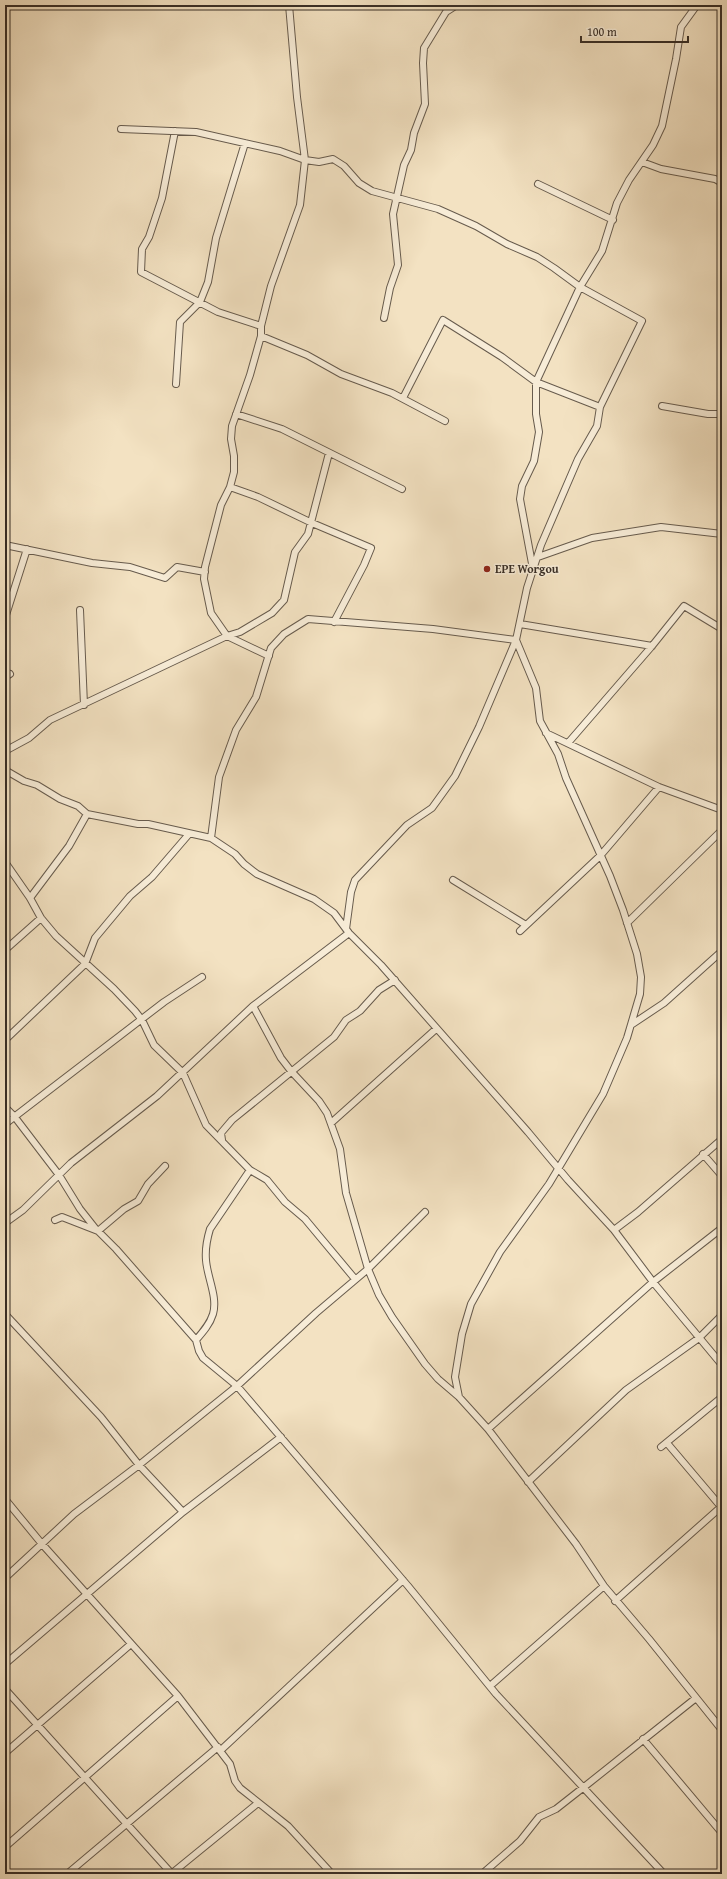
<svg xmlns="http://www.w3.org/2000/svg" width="727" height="1879" viewBox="0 0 727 1879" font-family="'Gentium Book Plus',serif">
<rect width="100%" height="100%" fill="#f3e2c2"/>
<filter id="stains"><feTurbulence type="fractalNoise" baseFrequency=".005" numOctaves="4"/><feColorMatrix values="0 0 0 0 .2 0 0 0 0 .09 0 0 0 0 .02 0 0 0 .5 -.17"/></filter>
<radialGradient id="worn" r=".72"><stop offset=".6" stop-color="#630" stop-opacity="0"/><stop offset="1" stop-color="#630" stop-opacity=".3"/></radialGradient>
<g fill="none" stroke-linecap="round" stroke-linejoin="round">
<g stroke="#675b4d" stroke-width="8">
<path id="street" d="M 121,129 L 196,132 L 280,151 L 305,160 L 319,162 L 333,159 L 344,166 L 359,183 L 372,191 L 438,209 L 476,226 L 507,244 L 537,257 L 554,268 L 580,287 L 642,321 L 600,407 L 597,426 L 578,459 L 541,545 L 527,588 L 516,640 L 479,727 L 455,776 L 432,808 L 407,825 L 355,880 L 351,892 L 346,929
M 175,131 L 162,198 L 149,237 L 142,249 L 141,272 L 218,312 L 261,326
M 642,162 L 661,169 L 715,179 L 722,183
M 538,184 L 613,220
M 384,318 L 390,288 L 398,265 L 393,214 L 404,165 L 411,150 L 414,133 L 425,104 L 423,63 L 424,48 L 446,12 L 457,5
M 261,336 L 307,355 L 341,374 L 392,393 L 445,421
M 176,384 L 180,322 L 200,302 L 208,282 L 216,238 L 245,143
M 403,398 L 443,320 L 502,357 L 536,382 L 600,407
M 662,406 L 708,414 L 722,414
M 236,414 L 282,429 L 402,489
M 230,487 L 258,497 L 312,523 L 371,548 L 364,565 L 334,622
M 5,545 L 92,563 L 130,567 L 165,578 L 177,567 L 205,572
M 538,557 L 592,538 L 661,527 L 722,534
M 533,569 L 520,499 L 522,486 L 534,461 L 539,432 L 536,414 L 536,382 L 580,287 L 602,251 L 617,203 L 629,180 L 653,145 L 662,126 L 676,59 L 681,27 L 697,5
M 80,610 L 84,705
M 5,618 L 27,549
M 520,624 L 652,646
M 269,656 L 227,636 L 211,613 L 204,579 L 205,567 L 221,505 L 230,487 L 234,472 L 234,456 L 231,439 L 232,426 L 250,375 L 261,336 L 261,326 L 271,286 L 300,205 L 305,160 L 297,97 L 289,5
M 5,677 L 10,674
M 546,733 L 659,787 L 722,810
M 568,743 L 652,646 L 684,606 L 722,629
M 5,751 L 29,738 L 50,720 L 227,636 L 240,632 L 272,613 L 284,600 L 295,552 L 308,534 L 329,453
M 5,770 L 24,781 L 37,785 L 60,799 L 78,806 L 87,814 L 138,824 L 148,824 L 211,838 L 235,854 L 244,864 L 257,874 L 314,899 L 334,913 L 349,933 L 381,965 L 528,1132 L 568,1180 L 614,1230 L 653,1282 L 722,1365
M 211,838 L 219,777 L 236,730 L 256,697 L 271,648 L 284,634 L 308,619 L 433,629 L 516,640
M 5,862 L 30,898 L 41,918 L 56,936 L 114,989 L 135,1011 L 142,1020 L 154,1045 L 183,1073 L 206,1125 L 250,1170 L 210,1229 C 207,1239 205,1249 206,1260 C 207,1277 218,1297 213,1314 C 210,1324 203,1332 196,1340
M 453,880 L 526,925
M 30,898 L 69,846 L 87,814
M 627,923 L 722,830
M 520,931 L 600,856 L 659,787
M 5,950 L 41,918
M 253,1006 L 281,1058 L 291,1071 L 319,1101 L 327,1113 L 340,1149 L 346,1193 L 368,1269 L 379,1295 L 392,1317 L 425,1364 L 438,1379 L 459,1397 L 488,1429 L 576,1544 L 604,1586 L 649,1639 L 722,1730
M 631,1025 L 664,1003 L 722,951
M 5,1040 L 85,964 L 95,938 L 130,896 L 152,877 L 189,834
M 5,1107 L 14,1116 L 59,1175 L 80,1209 L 95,1228 L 116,1249 L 196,1340 L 199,1351 L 203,1358 L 237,1386 L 408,1586 L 496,1694 L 664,1874
M 331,1123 L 436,1029
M 5,1124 L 164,1002 L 202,977
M 222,1140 L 221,1133 L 232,1120 L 334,1037 L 346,1020 L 360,1011 L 379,990 L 395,980
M 703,1154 L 722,1176
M 250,1170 L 267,1180 L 285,1202 L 305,1219 L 355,1279
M 55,1220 L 62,1217 L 98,1231 L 124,1209 L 138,1201 L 148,1184 L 165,1166
M 5,1223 L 23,1210 L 71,1163 L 157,1096 L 253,1006 L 349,933
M 614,1230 L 638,1212 L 722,1139
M 5,1314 L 101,1417 L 139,1465 L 183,1512
M 459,1397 L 455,1377 L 462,1334 L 471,1304 L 500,1252 L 549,1184 L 603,1094 L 627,1038 L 640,994 L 641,977 L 637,954 L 623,910 L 610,876 L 566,778 L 558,754 L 540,721 L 536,688 L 516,640
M 488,1429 L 653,1282 L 722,1228
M 667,1443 L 722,1508
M 661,1447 L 722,1397
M 528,1482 L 626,1390 L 699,1338 L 722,1315
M 5,1499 L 42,1544 L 178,1696 L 230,1764 L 235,1781 L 240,1788 L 288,1826 L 332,1874
M 5,1578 L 74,1514 L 139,1465 L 237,1386 L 316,1313 L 368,1269 L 425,1212
M 615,1601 L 722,1506
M 5,1664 L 183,1512 L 281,1437
M 490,1686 L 604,1586
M 5,1689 L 172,1874
M 643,1739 L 722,1833
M 221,1750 L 403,1580
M 5,1753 L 131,1644
M 5,1847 L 178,1696
M 67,1874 L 218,1747
M 171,1874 L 258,1803
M 482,1874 L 520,1841 L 539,1817 L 556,1809 L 584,1787 L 696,1698
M 718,1874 L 722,1871"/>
</g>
<use href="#street" stroke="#f7ecd7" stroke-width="6"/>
</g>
<circle fill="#8f2418" stroke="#f7ecd7" stroke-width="1.5" cx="487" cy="569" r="4"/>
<g text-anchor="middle" stroke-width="3" stroke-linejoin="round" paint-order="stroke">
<g font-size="12" font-weight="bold" fill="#382e26" stroke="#f7ecd7" text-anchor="start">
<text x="495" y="573">EPE Worgou</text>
</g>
</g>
<rect width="727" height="1879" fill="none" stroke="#f3e2c2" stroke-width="20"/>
<rect x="6" y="6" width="715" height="1867" fill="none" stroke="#382e26" stroke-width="2"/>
<rect x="10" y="10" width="707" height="1859" fill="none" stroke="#382e26"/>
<path d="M581 36v6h107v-6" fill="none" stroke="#382e26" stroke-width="2"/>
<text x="587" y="36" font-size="12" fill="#382e26" stroke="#f7ecd7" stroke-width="3" paint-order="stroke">100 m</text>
<rect width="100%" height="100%" filter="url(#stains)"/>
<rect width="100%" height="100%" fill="url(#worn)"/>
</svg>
